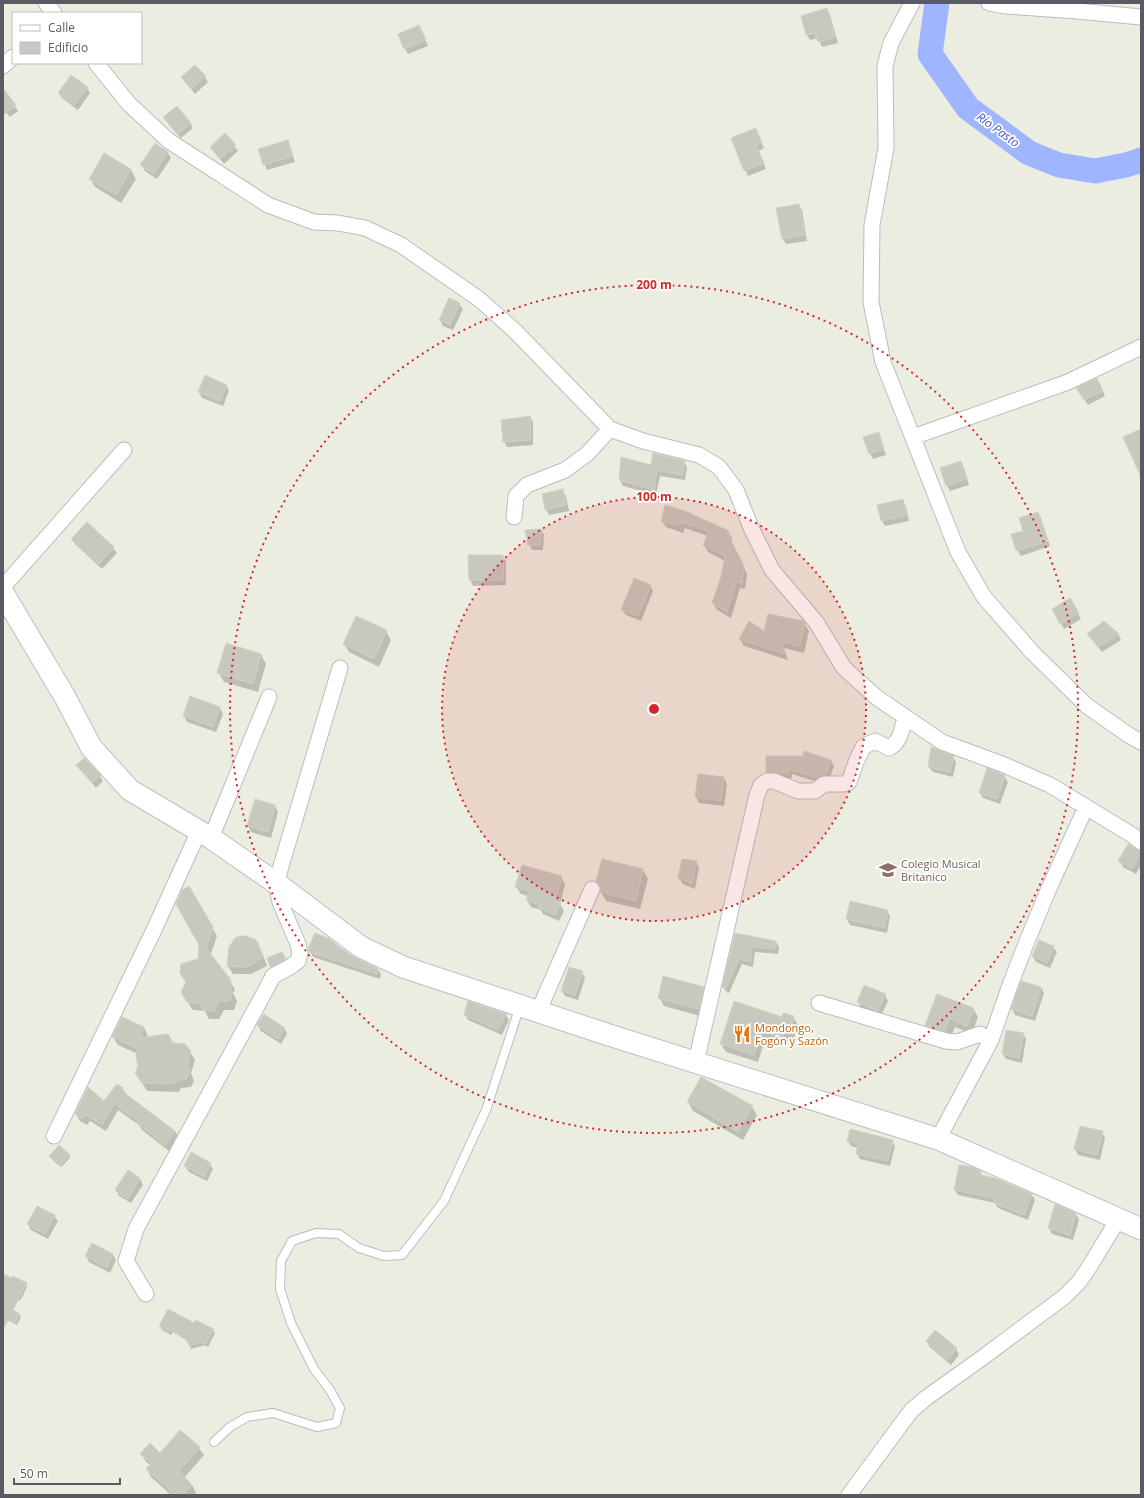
<svg xmlns="http://www.w3.org/2000/svg" width="1144" height="1498" viewBox="0 0 1144 1498" font-family="'Open Sans',sans-serif">
<rect width="100%" height="100%" fill="#ecede1"/>
<path fill="#0003" d="M 827,9 L 830,15 L 838,43 L 822,47 L 818,38 L 810,40 L 807,35 L 802,17 Z
M 419,26 L 428,46 L 408,54 L 405,49 Z
M 182,77 L 205,77 L 208,82 L 195,94 Z
M 87,88 L 90,93 L 78,110 L 62,98 L 59,93 Z
M 3,90 L 18,111 L 10,117 L 3,108 Z
M 167,122 L 190,123 L 193,128 L 181,138 Z
M 756,129 L 764,148 L 759,151 L 766,169 L 748,176 L 732,138 Z
M 225,134 L 238,151 L 224,164 L 211,147 Z
M 288,141 L 295,162 L 267,170 L 259,150 Z
M 155,145 L 168,153 L 171,158 L 157,179 L 145,171 L 142,165 Z
M 104,154 L 131,170 L 136,179 L 121,203 L 95,187 L 90,179 Z
M 798,205 L 802,210 L 807,241 L 786,244 L 783,239 Z
M 459,304 L 463,309 L 453,330 L 443,326 L 440,320 Z
M 226,385 L 229,391 L 223,406 L 202,398 L 199,392 Z
M 1100,385 L 1105,396 L 1088,405 L 1077,389 Z
M 530,417 L 533,422 L 533,445 L 507,447 L 504,441 Z
M 878,433 L 886,455 L 873,459 L 870,453 Z
M 684,462 L 687,467 L 685,480 L 660,476 L 656,495 L 623,486 L 620,480 Z
M 960,462 L 964,468 L 969,485 L 950,491 L 947,485 Z
M 562,490 L 566,496 L 569,511 L 549,515 L 546,509 Z
M 902,500 L 906,506 L 909,521 L 885,526 L 882,521 L 878,506 Z
M 666,506 L 728,532 L 732,538 L 731,541 L 747,574 L 745,589 L 740,588 L 731,618 L 717,610 L 713,603 L 722,577 L 725,561 L 708,552 L 704,545 L 708,536 L 685,528 L 683,533 L 666,527 L 662,521 Z
M 1038,513 L 1041,518 L 1050,546 L 1021,556 L 1017,550 L 1024,531 Z
M 87,523 L 113,548 L 117,553 L 102,569 L 76,545 L 72,539 Z
M 541,530 L 544,535 L 543,550 L 532,550 L 529,544 Z
M 469,556 L 502,556 L 506,561 L 506,585 L 473,586 L 470,580 Z
M 650,586 L 653,591 L 641,621 L 626,615 L 622,610 Z
M 1070,600 L 1081,619 L 1064,629 L 1053,609 Z
M 804,623 L 809,631 L 804,653 L 784,648 L 788,660 L 744,646 L 740,639 Z
M 1104,623 L 1118,634 L 1121,640 L 1102,652 L 1088,634 Z
M 386,631 L 391,640 L 379,667 L 349,652 L 344,644 Z
M 227,645 L 261,655 L 266,664 L 258,692 L 224,682 L 219,673 Z
M 220,708 L 223,714 L 216,732 L 187,722 L 184,716 Z
M 953,757 L 956,762 L 953,777 L 933,772 L 929,767 Z
M 831,760 L 834,766 L 829,780 L 821,783 L 792,774 L 792,778 L 770,778 L 767,772 Z
M 78,765 L 100,776 L 103,781 L 96,788 Z
M 1004,776 L 1008,782 L 1000,804 L 983,798 L 980,793 Z
M 724,778 L 727,784 L 724,806 L 699,803 L 696,797 Z
M 255,801 L 275,806 L 278,812 L 271,838 L 251,832 L 248,826 Z
M 1135,850 L 1141,851 L 1141,865 L 1136,874 L 1123,867 L 1120,861 Z
M 696,862 L 699,868 L 695,889 L 683,884 L 679,878 Z
M 643,870 L 648,879 L 640,909 L 606,901 L 601,892 Z
M 561,877 L 565,884 L 560,904 L 564,911 L 559,921 L 543,914 L 541,910 L 531,907 L 527,900 L 528,896 L 521,894 L 516,887 Z
M 188,887 L 217,936 L 210,956 L 230,981 L 235,990 L 233,993 L 237,1001 L 234,1010 L 224,1010 L 219,1019 L 209,1019 L 205,1011 L 193,1010 L 187,1001 L 199,960 L 200,945 Z
M 887,911 L 890,916 L 887,933 L 850,925 L 847,919 Z
M 735,935 L 776,942 L 779,947 L 778,954 L 755,952 L 753,967 L 742,964 L 729,993 L 727,992 L 723,987 Z
M 257,944 L 262,952 L 267,966 L 251,974 L 233,974 L 228,966 Z
M 1053,947 L 1057,952 L 1050,968 L 1036,962 L 1033,956 Z
M 310,951 L 353,957 L 378,969 L 381,975 L 380,979 L 313,957 Z
M 282,954 L 288,965 L 274,972 L 268,959 Z
M 582,972 L 585,978 L 578,1000 L 565,996 L 562,991 Z
M 1041,987 L 1044,993 L 1035,1021 L 1015,1015 L 1012,1009 Z
M 703,988 L 708,997 L 700,1016 L 664,1006 L 659,997 Z
M 885,995 L 888,1001 L 881,1016 L 861,1008 L 858,1002 Z
M 973,1008 L 978,1017 L 972,1034 L 955,1027 L 950,1039 L 931,1033 L 926,1025 Z
M 465,1014 L 506,1015 L 509,1020 L 502,1035 L 468,1020 Z
M 793,1017 L 798,1025 L 794,1038 L 791,1037 L 786,1046 L 766,1037 L 758,1062 L 726,1052 L 721,1044 L 783,1018 Z
M 122,1018 L 144,1028 L 148,1036 L 147,1038 L 173,1044 L 190,1052 L 195,1060 L 191,1073 L 194,1081 L 191,1087 L 181,1088 L 179,1092 L 147,1091 L 141,1081 L 138,1054 L 118,1045 L 113,1037 Z
M 258,1025 L 284,1028 L 287,1034 L 281,1044 L 261,1031 Z
M 1007,1031 L 1023,1034 L 1026,1039 L 1022,1063 L 1006,1059 L 1003,1054 Z
M 123,1089 L 127,1096 L 175,1131 L 179,1138 L 169,1151 L 142,1130 L 139,1125 L 118,1110 L 106,1131 L 90,1121 L 87,1125 L 80,1121 L 76,1114 L 105,1102 Z
M 688,1102 L 752,1107 L 757,1115 L 743,1140 L 693,1111 Z
M 1102,1132 L 1105,1138 L 1100,1160 L 1078,1155 L 1075,1149 Z
M 848,1141 L 892,1141 L 895,1146 L 890,1166 L 860,1159 L 857,1153 L 858,1148 L 851,1146 Z
M 69,1155 L 70,1158 L 61,1167 L 51,1158 Z
M 210,1164 L 213,1169 L 207,1181 L 189,1172 L 185,1166 Z
M 128,1172 L 140,1179 L 143,1185 L 131,1203 L 119,1196 L 116,1190 Z
M 980,1172 L 983,1176 L 1032,1195 L 1035,1200 L 1028,1220 L 998,1208 L 995,1203 L 958,1195 L 955,1190 Z
M 1076,1214 L 1079,1220 L 1073,1240 L 1052,1234 L 1049,1228 Z
M 54,1216 L 58,1221 L 48,1239 L 31,1230 L 28,1224 Z
M 92,1244 L 113,1255 L 116,1260 L 110,1273 L 89,1262 L 86,1256 Z
M 3,1275 L 26,1284 L 27,1287 L 20,1301 L 3,1292 Z
M 3,1311 L 19,1315 L 21,1317 L 17,1325 L 3,1318 Z
M 195,1325 L 213,1330 L 215,1333 L 208,1347 L 205,1345 L 191,1349 L 188,1341 L 173,1332 L 171,1335 L 162,1330 L 160,1326 Z
M 935,1332 L 956,1349 L 959,1355 L 951,1365 L 930,1347 L 927,1342 Z
M 199,1448 L 204,1455 L 184,1478 L 192,1485 L 196,1493 L 194,1495 L 171,1495 L 151,1477 L 147,1470 L 151,1465 L 146,1462 L 142,1454 L 160,1454 Z"/>
<g fill="none" stroke-linecap="round" stroke-linejoin="round">
<path stroke="#9fb5ff" stroke-width="25" d="M 937,3 L 930,54 L 968,108 L 1029,153 L 1059,165 L 1095,171 L 1126,165 L 1141,160"/>
</g>
<path fill="#c8c8be" stroke="#d2d2bf" d="M 827,8 L 835,37 L 818,42 L 815,33 L 806,35 L 801,16 Z
M 419,25 L 426,40 L 404,49 L 398,34 Z
M 195,65 L 206,76 L 191,89 L 181,77 Z
M 71,75 L 88,87 L 74,105 L 58,93 Z
M 3,88 L 16,105 L 3,115 Z
M 177,106 L 191,123 L 177,134 L 163,117 Z
M 756,128 L 762,143 L 756,145 L 764,163 L 744,171 L 731,138 Z
M 225,133 L 236,145 L 220,159 L 210,147 Z
M 288,140 L 293,156 L 263,165 L 258,149 Z
M 155,143 L 168,152 L 154,174 L 140,165 Z
M 104,153 L 131,169 L 116,195 L 89,179 Z
M 799,204 L 805,235 L 782,239 L 776,208 Z
M 449,298 L 460,303 L 450,325 L 439,320 Z
M 205,375 L 227,385 L 220,401 L 198,392 Z
M 1097,378 L 1103,391 L 1084,400 L 1076,388 Z
M 530,416 L 531,440 L 503,442 L 501,420 Z
M 1141,429 L 1141,477 L 1123,437 Z
M 879,432 L 884,449 L 869,454 L 863,437 Z
M 653,453 L 685,461 L 682,475 L 657,470 L 654,490 L 619,480 L 621,457 L 651,465 Z
M 961,461 L 966,479 L 946,486 L 940,468 Z
M 563,489 L 566,505 L 545,510 L 542,494 Z
M 903,499 L 907,515 L 881,521 L 877,505 Z
M 665,505 L 685,511 L 729,531 L 727,533 L 744,566 L 742,583 L 736,582 L 727,612 L 712,603 L 721,577 L 725,556 L 703,545 L 709,531 L 681,522 L 680,526 L 661,521 Z
M 1038,512 L 1048,541 L 1016,551 L 1011,534 L 1023,531 L 1019,518 Z
M 87,522 L 114,547 L 99,564 L 71,539 Z
M 542,529 L 540,545 L 528,545 L 525,530 Z
M 468,555 L 503,555 L 504,580 L 469,580 Z
M 634,578 L 651,585 L 638,616 L 621,610 Z
M 1070,598 L 1079,613 L 1060,624 L 1052,609 Z
M 768,614 L 804,621 L 805,623 L 800,646 L 781,642 L 785,654 L 739,639 L 749,621 L 764,631 Z
M 356,616 L 387,630 L 374,659 L 343,644 Z
M 1104,621 L 1119,634 L 1098,647 L 1087,634 Z
M 226,643 L 261,654 L 253,684 L 217,673 Z
M 190,696 L 220,707 L 213,727 L 183,716 Z
M 931,747 L 954,756 L 950,772 L 928,767 Z
M 804,751 L 831,760 L 826,775 L 817,778 L 789,769 L 789,773 L 766,772 L 766,756 L 803,756 Z
M 84,758 L 101,775 L 92,783 L 76,765 Z
M 987,768 L 1005,775 L 997,799 L 979,793 Z
M 698,774 L 724,777 L 721,801 L 695,797 Z
M 255,799 L 275,805 L 268,832 L 247,826 Z
M 1128,844 L 1136,849 L 1141,851 L 1141,854 L 1132,869 L 1118,861 Z
M 602,859 L 643,869 L 636,901 L 600,892 L 601,888 L 596,881 Z
M 682,859 L 697,861 L 692,884 L 678,878 Z
M 522,865 L 562,876 L 555,901 L 561,903 L 555,915 L 538,907 L 539,904 L 526,900 L 529,891 L 515,887 Z
M 189,886 L 213,927 L 206,948 L 231,980 L 229,984 L 233,992 L 229,1001 L 219,1001 L 214,1011 L 203,1010 L 199,1003 L 187,1002 L 181,992 L 186,982 L 180,973 L 181,964 L 198,959 L 199,945 L 176,904 L 182,890 Z
M 850,901 L 888,910 L 884,928 L 846,919 Z
M 315,933 L 330,939 L 338,946 L 354,957 L 378,969 L 377,974 L 309,952 L 308,949 Z
M 735,933 L 776,941 L 775,949 L 752,947 L 750,962 L 739,959 L 726,988 L 722,987 Z
M 240,936 L 245,936 L 255,939 L 258,943 L 263,957 L 251,965 L 246,967 L 227,966 L 229,947 L 235,938 Z
M 1039,940 L 1054,946 L 1047,963 L 1032,956 Z
M 282,952 L 286,959 L 270,967 L 267,958 Z
M 569,967 L 583,971 L 575,995 L 561,991 Z
M 663,976 L 704,987 L 699,1009 L 658,998 Z
M 1021,981 L 1041,987 L 1032,1016 L 1011,1009 Z
M 864,985 L 886,994 L 878,1011 L 857,1002 Z
M 937,994 L 974,1008 L 967,1026 L 950,1019 L 945,1031 L 925,1025 Z
M 468,1001 L 506,1014 L 498,1030 L 464,1015 Z
M 734,1001 L 782,1017 L 783,1013 L 794,1016 L 790,1030 L 786,1029 L 782,1039 L 762,1030 L 754,1055 L 720,1044 Z
M 264,1014 L 285,1028 L 278,1039 L 257,1025 Z
M 122,1017 L 144,1027 L 139,1038 L 168,1034 L 173,1043 L 185,1044 L 191,1051 L 187,1065 L 190,1072 L 186,1079 L 176,1081 L 174,1084 L 142,1083 L 135,1073 L 138,1066 L 136,1056 L 138,1049 L 112,1037 Z
M 1006,1030 L 1024,1033 L 1019,1058 L 1002,1054 Z
M 701,1077 L 753,1106 L 738,1132 L 687,1102 Z
M 117,1084 L 123,1088 L 122,1091 L 175,1131 L 165,1145 L 137,1123 L 138,1121 L 114,1104 L 102,1125 L 86,1115 L 83,1119 L 75,1114 L 88,1087 L 104,1101 Z
M 1080,1126 L 1103,1131 L 1097,1155 L 1074,1149 Z
M 850,1129 L 893,1140 L 888,1161 L 856,1154 L 858,1144 L 847,1141 Z
M 59,1145 L 70,1155 L 59,1166 L 49,1156 Z
M 191,1152 L 211,1163 L 204,1177 L 184,1166 Z
M 959,1165 L 973,1167 L 981,1171 L 980,1175 L 995,1178 L 1032,1194 L 1024,1215 L 994,1203 L 995,1198 L 954,1190 Z
M 128,1170 L 140,1178 L 128,1199 L 115,1190 Z
M 1055,1204 L 1076,1213 L 1070,1235 L 1048,1228 Z
M 37,1206 L 55,1215 L 45,1234 L 27,1224 Z
M 92,1243 L 113,1254 L 107,1268 L 85,1256 Z
M 3,1274 L 12,1278 L 13,1276 L 27,1283 L 13,1310 L 20,1314 L 15,1323 L 8,1320 L 3,1330 Z
M 168,1309 L 194,1323 L 196,1320 L 214,1329 L 205,1344 L 202,1342 L 189,1346 L 186,1338 L 171,1330 L 169,1332 L 159,1326 Z
M 935,1330 L 957,1348 L 947,1360 L 926,1341 Z
M 180,1430 L 200,1447 L 179,1471 L 192,1485 L 183,1495 L 175,1495 L 146,1469 L 151,1463 L 140,1454 L 150,1443 L 160,1453 Z"/>
<g fill="none" stroke-linecap="round" stroke-linejoin="round">
<g stroke="#bbbcc3" stroke-width="10">
<path id="lane" d="M 214,1442 L 230,1427 L 247,1417 L 273,1413 L 317,1427 L 336,1423 L 340,1408 L 330,1390 L 314,1369 L 291,1323 L 280,1289 L 281,1261 L 292,1241 L 316,1233 L 339,1234 L 359,1248 L 384,1256 L 402,1255 L 444,1201 L 486,1110 L 520,1006"/>
</g>
<g stroke="#bbbcc3" stroke-width="17">
<path id="street" d="M 46,3 L 54,13
M 912,3 L 891,43 L 885,66 L 886,148 L 872,225 L 871,302 L 883,362 L 958,552 L 984,597 L 1032,652 L 1087,706 L 1130,736 L 1141,742
M 989,3 L 1006,6 L 1077,11 L 1141,17
M 96,63 L 129,104 L 169,141 L 268,205 L 314,222 L 338,223 L 365,228 L 401,245 L 479,299 L 515,331 L 610,429 L 643,441 L 699,455 L 719,467 L 736,490 L 752,530 L 772,570 L 816,622 L 844,668 L 876,697 L 942,742 L 1002,764 L 1050,785 L 1132,835 L 1141,842
M 3,66 L 13,57
M 913,437 L 1068,382 L 1141,347
M 514,517 L 516,496 L 527,485 L 565,470 L 587,454 L 610,429
M 3,587 L 124,450
M 211,838 L 269,697
M 819,1003 L 946,1041 L 957,1042 L 980,1034 L 991,1040
M 538,1012 L 592,889
M 696,1062 L 757,795 L 761,785 L 767,781 L 774,781 L 798,791 L 815,791 L 824,784 L 844,784 L 849,782 L 856,762 L 863,747 L 875,741 L 889,748 C 901,742 902,728 905,717
M 54,1136 L 153,932 L 199,831
M 938,1139 L 991,1040 L 1009,988 L 1027,941 L 1050,886 L 1086,807
M 146,1294 L 126,1261 L 136,1229 L 269,984 L 273,976 L 290,967 L 298,961 L 300,953 L 298,944 L 280,902 L 276,883 L 340,668
M 849,1495 L 902,1423 L 912,1410 L 926,1398 L 982,1358 L 1064,1297 L 1079,1282 L 1088,1269 L 1119,1218"/>
</g>
<g stroke="#bebec7" stroke-width="23">
<path id="secondary" d="M 3,593 L 65,697 L 91,747 L 130,790 L 211,838 L 276,883 L 361,947 L 403,967 L 606,1034 L 938,1139 L 1141,1229"/>
</g>
<use href="#lane" stroke="#fff" stroke-width="8"/>
<use href="#street" stroke="#fff" stroke-width="15"/>
<use href="#secondary" stroke="#fff" stroke-width="21"/>
</g>
<circle cx="654" cy="709" r="212" fill="#d62828" fill-opacity=".12"/>
<g fill="none" stroke="#d62828" stroke-width="2" stroke-dasharray="2 4">
<circle cx="654" cy="709" r="212"/>
<circle cx="654" cy="709" r="424"/>
</g>
<defs>
<g id="school-bare" transform="scale(1.38)"><path d="M0-5L7-2L0 1L-7-2ZM-4 1L0 2.5L4 1V4Q0 6-4 4Z" fill="#8d6e63" stroke="#fff" stroke-width="2.5" paint-order="stroke"/></g>
<g id="restaurant-bare" transform="scale(1.38)"><path d="M-5-6h1v4h1v-4h1v4h1v-4h1v5L-1.5 .5V6h-2V.5L-5-1ZM5-6V6H3V1.5H1.5Q1.5-4 5-6Z" fill="#e8710a" stroke="#fff" stroke-width="2.5" paint-order="stroke"/></g>
</defs>
<g fill-rule="evenodd">
<use href="#school-bare" x="888" y="870"/>
<use href="#restaurant-bare" x="742" y="1034"/>
</g>
<g text-anchor="middle" stroke-width="3.5" stroke-linejoin="round" paint-order="stroke">
<g font-size="11" fill="#785e54" stroke="#fff" text-anchor="start">
<text x="901" y="868">Colegio Musical<tspan x="901" dy="13">Britanico</tspan></text>
</g>
<g font-size="11" fill="#c56008" stroke="#fff" text-anchor="start">
<text x="755" y="1032">Mondongo,<tspan x="755" dy="13">Fogón y Sazón</tspan></text>
</g>
<g font-size="12" font-style="italic" fill="#3d53c7" stroke="#fff">
<text transform="translate(998 130) rotate(36)" y="4">Río Pasto</text>
</g>
</g>
<circle cx="654" cy="709" r="6" fill="#d62828" stroke="#fff" stroke-width="2"/>
<g font-size="12" text-anchor="middle" font-weight="bold" fill="#d62828" stroke="#fff" stroke-width="3.5" stroke-linejoin="round" paint-order="stroke">
<text x="654" y="289">200 m</text>
<text x="654" y="501">100 m</text>
</g>
<rect width="1144" height="1498" fill="none" stroke="#595a63" stroke-width="8"/>
<rect x="12" y="12" width="130" height="52" fill="#ffffff" stroke="#bdbdc1"/>
<rect x="20" y="25" width="20" height="6" fill="#ffffff" stroke="#bdbdc1"/>
<text x="48" y="32" font-size="12" fill="#595a63">Calle</text>
<rect x="20" y="42" width="20" height="12" fill="#c8c8be" stroke="#bdbdc1"/>
<text x="48" y="52" font-size="12" fill="#595a63">Edificio</text>
<path d="M14 1478v6h106v-6" fill="none" stroke="#595a63" stroke-width="2"/>
<text x="20" y="1478" font-size="12" fill="#595a63" stroke="#ffffff" stroke-width="3" paint-order="stroke">50 m</text>
</svg>
